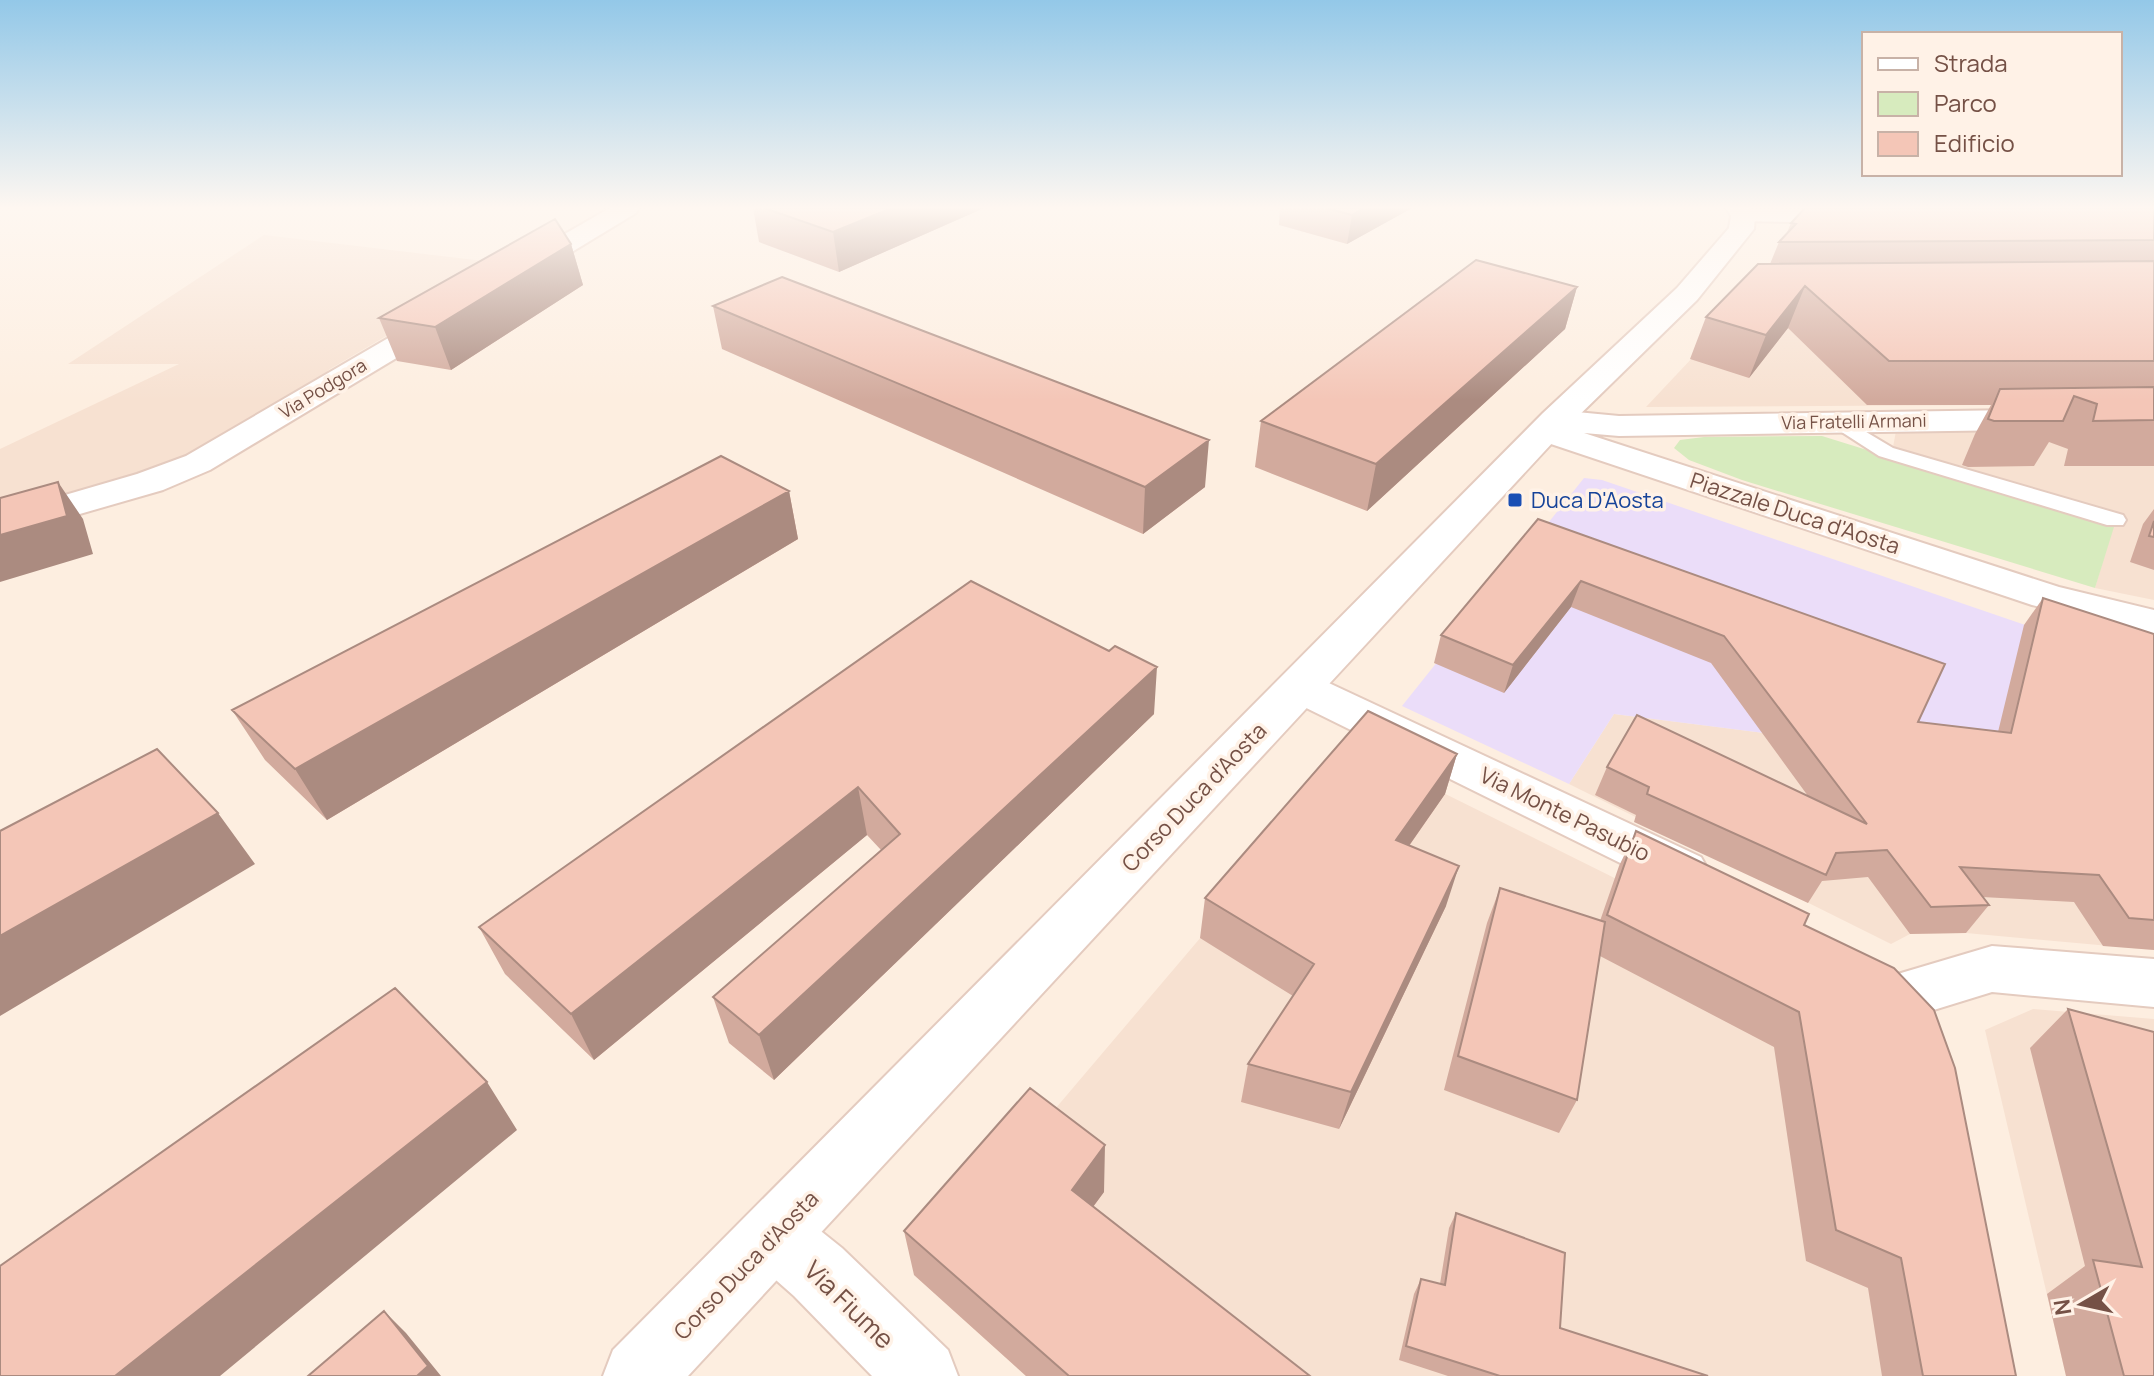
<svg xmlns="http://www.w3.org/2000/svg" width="2154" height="1376" viewBox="0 0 2154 1376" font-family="Manrope,sans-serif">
<rect width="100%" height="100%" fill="#fdeee0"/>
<path fill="#f7e1d1" d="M 264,235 L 509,264 L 330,369 L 287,406 L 158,473 L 0,520 L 0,449 L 179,364 L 68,364 Z
M 1741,306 L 2154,404 L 1646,407 Z
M 1896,431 L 2154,433 L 2154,600 L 2095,588 L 2116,516 L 1893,447 Z
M 1614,714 L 2154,782 L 2154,950 L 1966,933 L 1910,934 L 1891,944 L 1569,784 Z
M 1359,751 L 1866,1003 L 1971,1376 L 1026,1376 L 914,1275 Z
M 2033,1009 L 2154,1019 L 2154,1376 L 2066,1376 L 1985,1030 Z"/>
<path fill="#ebddf9" d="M 1584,478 L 1602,480 L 2154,669 L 2154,782 L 1614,714 L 1569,784 L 1402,706 Z"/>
<path fill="#d7ebbe" d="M 1822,436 L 2114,527 L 2095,588 L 1742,480 L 1689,460 L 1674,448 L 1680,440 L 1704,437 Z"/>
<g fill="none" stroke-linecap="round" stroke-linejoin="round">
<g stroke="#e4cbbf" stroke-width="4">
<path id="service" d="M 1841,417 L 1893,448 L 2123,515 L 2126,520 L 2123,525 L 2107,525 L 1879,456 L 1834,427 L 1831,423 L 1834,419 Z"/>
</g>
<g stroke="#e4cbbf" stroke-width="4">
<path id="minor" d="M 610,208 L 639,208 L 636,213 L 529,278 L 509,278 L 506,272 L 509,266 Z
M 1743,209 L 1856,209 L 1865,211 L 1868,216 L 1865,221 L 1856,223 L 1734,221 L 1731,216 L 1734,211 Z
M 443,309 L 453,312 L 457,318 L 453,324 L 210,470 L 163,490 L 0,537 L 0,514 L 137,474 L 186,456 L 433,312 Z
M 2154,408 L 2154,428 L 1619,436 L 1584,433 L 2059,587 L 2154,610 L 2154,636 L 2032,605 L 1533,438 L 1528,431 L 1533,424 L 1550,422 L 1554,414 L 1566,411 L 1619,416 Z
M 1300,672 L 1316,677 L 1701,857 L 1709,871 L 1701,885 L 1683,891 L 1665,885 L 1284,697 L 1278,687 L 1284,677 Z
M 1992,946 L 2154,959 L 2154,1007 L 1992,992 L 1911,1017 L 1891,1010 L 1883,993 L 1891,976 Z
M 774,1202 L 797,1212 L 842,1248 L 948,1350 L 958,1376 L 872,1376 L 794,1296 L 751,1258 L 741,1235 L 751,1212 Z"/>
</g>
<g stroke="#e4cbbf" stroke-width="4">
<path id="tertiary" d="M 1726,208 L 1750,208 L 1755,216 L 1754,229 L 1697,300 L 1567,427 L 688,1376 L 603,1376 L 613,1350 L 1543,413 L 1677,288 L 1729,228 L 1731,216 Z"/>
</g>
<use href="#service" fill="#fff" fill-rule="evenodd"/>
<use href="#minor" fill="#fff" fill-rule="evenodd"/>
<use href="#tertiary" fill="#fff" fill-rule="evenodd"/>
</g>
<path fill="#d2aa9d" d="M 753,208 L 984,208 L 839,272 L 759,242 Z
M 1280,208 L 1412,208 L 1347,244 L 1279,225 Z
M 1791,223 L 2154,240 L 2154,466 L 2064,466 L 2068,449 L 2049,442 L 2034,466 L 1968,467 L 1962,465 L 1975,434 L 1991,405 L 1867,405 L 1788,328 L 1749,378 L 1690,359 L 1706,317 L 1770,264 L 1779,242 L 1786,235 Z
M 571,244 L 583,285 L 451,370 L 397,361 L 379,318 Z
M 1577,287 L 1565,329 L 1367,511 L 1255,467 L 1261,421 Z
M 713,306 L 1205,487 L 1143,534 L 722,349 Z
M 789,491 L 798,539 L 327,820 L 265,760 L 232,710 Z
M 2154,509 L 2154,570 L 2130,562 L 2143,524 Z
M 1538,519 L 1918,722 L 1998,732 L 2024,625 L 2043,598 L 2154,634 L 2154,950 L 2103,946 L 2074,902 L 1982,897 L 1989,905 L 1966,933 L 1910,934 L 1868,877 L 1822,881 L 1808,903 L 1634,822 L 1636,815 L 1595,795 L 1607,767 L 1808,796 L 1711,663 L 1571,607 L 1504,693 L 1434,663 L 1441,635 Z
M 1109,651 L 1154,714 L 774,1080 L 729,1043 L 713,997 L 881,850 L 867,835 L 594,1060 L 505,974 L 479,927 Z
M 1457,754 L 1445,794 L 1409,846 L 1446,906 L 1339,1129 L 1241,1102 L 1248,1064 L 1293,996 L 1200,938 L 1205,898 Z
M 1636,831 L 1804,925 L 2016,1376 L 1882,1376 L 1868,1288 L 1806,1261 L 1774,1047 L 1600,956 L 1577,1100 L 1559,1133 L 1444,1090 L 1487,923 L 1500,888 L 1600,921 L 1619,866 Z
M 2068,1009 L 2154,1032 L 2154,1376 L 2066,1376 L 2047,1294 L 2085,1266 L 2030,1048 Z
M 1104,1192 L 1093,1207 L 1310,1376 L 1026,1376 L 914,1275 L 904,1231 Z
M 1456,1213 L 1560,1328 L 1708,1376 L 1448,1376 L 1399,1360 L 1414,1294 L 1421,1279 L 1440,1284 L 1449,1228 Z"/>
<path fill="#ab8b80" d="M 892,208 L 984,208 L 839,272 L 833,232 Z
M 1364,208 L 1412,208 L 1347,244 L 1352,215 Z
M 571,244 L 583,285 L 451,370 L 435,327 Z
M 1805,286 L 1788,328 L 1749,378 L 1766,335 Z
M 1577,287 L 1565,329 L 1367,511 L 1376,464 Z
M 1209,440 L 1205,487 L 1143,534 L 1145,487 Z
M 58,482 L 83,519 L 93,554 L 0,582 L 0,535 Z
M 789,491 L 798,539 L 327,820 L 295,769 Z
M 1581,581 L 1571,607 L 1504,693 L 1513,665 Z
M 1157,667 L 1154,714 L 774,1080 L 759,1035 Z
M 1457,754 L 1445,794 L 1385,880 L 1396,840 Z
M 858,787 L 867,835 L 594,1060 L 571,1014 Z
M 218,813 L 255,864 L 0,1016 L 0,936 Z
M 1459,866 L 1446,906 L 1339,1129 L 1351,1092 Z
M 487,1082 L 517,1130 L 220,1376 L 115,1376 Z
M 1105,1145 L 1104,1192 L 1072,1235 L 1072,1190 Z
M 384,1311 L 406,1333 L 441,1376 L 417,1376 Z"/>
<path fill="#f4c6b7" stroke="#ab8b80" stroke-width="2" d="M 764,208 L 892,208 L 833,232 Z
M 1326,208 L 1364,208 L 1352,215 Z
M 1805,208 L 2154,208 L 2154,240 L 1779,242 L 1796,224 L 1791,223 Z
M 555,219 L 571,244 L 435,327 L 379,318 Z
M 1476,260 L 1577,287 L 1376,464 L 1261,421 Z
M 2154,261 L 2154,361 L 1889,361 L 1805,286 L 1766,335 L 1706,317 L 1758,264 Z
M 782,277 L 1209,440 L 1145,487 L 713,306 Z
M 2154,387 L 2154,420 L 2093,421 L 2097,404 L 2074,396 L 2063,421 L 1994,421 L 1988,419 L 2000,389 Z
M 721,456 L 789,491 L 295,769 L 232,710 Z
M 58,482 L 67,516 L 0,535 L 0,498 Z
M 1538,519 L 1945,664 L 1918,722 L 2011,733 L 2043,598 L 2154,634 L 2154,920 L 2129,918 L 2099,875 L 1960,867 L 1989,905 L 1931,907 L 1887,850 L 1836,853 L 1826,875 L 1647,794 L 1649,787 L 1607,767 L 1637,715 L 1867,824 L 1724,636 L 1581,581 L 1513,665 L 1441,635 Z
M 2154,521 L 2154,537 L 2149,536 Z
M 971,581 L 1109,651 L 1115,646 L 1157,667 L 759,1035 L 713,997 L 900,834 L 858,787 L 571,1014 L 479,927 Z
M 1368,711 L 1457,754 L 1396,840 L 1459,866 L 1351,1092 L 1248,1064 L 1314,964 L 1205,898 Z
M 157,749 L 218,813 L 0,936 L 0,831 Z
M 1636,831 L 1809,914 L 1804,925 L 1894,968 L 1934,1010 L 1955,1068 L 2016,1376 L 1923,1376 L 1901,1258 L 1836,1230 L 1799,1012 L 1607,915 Z
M 1500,888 L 1605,922 L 1577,1100 L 1458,1056 Z
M 395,988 L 487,1082 L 115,1376 L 0,1376 L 0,1266 Z
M 2068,1009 L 2154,1032 L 2154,1376 L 2124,1376 L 2093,1260 L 2142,1267 Z
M 1030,1088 L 1105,1145 L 1072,1190 L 1310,1376 L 1069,1376 L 904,1231 Z
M 1456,1213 L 1565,1253 L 1560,1328 L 1708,1376 L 1500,1376 L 1406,1346 L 1421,1279 L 1445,1285 Z
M 384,1311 L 428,1366 L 417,1376 L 308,1376 Z"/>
<linearGradient id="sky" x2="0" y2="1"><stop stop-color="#93c8e8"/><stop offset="0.52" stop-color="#fef7f1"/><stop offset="1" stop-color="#fef7f1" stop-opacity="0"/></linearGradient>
<rect width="2154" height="400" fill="url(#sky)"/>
<rect fill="#1a4fb4" stroke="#fff2e7" stroke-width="3" x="1507" y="492" width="16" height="16" rx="4"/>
<g text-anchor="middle" stroke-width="7" stroke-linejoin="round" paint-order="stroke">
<g font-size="18" fill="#755146" stroke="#fff2e7">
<text transform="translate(323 389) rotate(-31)" y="6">Via Podgora</text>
<text transform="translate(1854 422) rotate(-1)" y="6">Via Fratelli Armani</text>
</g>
<g font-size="22" fill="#164399" stroke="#fff2e7" text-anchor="start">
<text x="1531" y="508">Duca D'Aosta</text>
</g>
<g font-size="22" fill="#755146" stroke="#fff2e7">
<text transform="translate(1795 513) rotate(18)" y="8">Piazzale Duca d'Aosta</text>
<text transform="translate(1194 797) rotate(-46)" y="8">Corso Duca d'Aosta</text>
<text transform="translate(1565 814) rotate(26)" y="8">Via Monte Pasubio</text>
<text transform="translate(746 1265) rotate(-46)" y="8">Corso Duca d'Aosta</text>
</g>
<g font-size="26" fill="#755146" stroke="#fff2e7">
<text transform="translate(849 1305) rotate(44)" y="9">Via Fiume</text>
</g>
</g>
<rect x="1862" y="32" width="260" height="144" fill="#fff2e7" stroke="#c8b2a7" stroke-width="2"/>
<rect x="1878" y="58" width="40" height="12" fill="#ffffff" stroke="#c8b2a7" stroke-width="2"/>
<text x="1934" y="72" font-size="24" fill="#755146">Strada</text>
<rect x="1878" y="92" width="40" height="24" fill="#d7ebbe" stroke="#c8b2a7" stroke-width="2"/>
<text x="1934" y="112" font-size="24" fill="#755146">Parco</text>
<rect x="1878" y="132" width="40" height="24" fill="#f4c6b7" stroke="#c8b2a7" stroke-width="2"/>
<text x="1934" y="152" font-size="24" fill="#755146">Edificio</text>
<g transform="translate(2082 1304) rotate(261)" stroke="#fff2e7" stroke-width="6" paint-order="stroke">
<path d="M0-6L14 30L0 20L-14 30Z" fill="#755146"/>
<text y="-12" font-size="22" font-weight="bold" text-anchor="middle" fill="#755146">N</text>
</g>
</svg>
